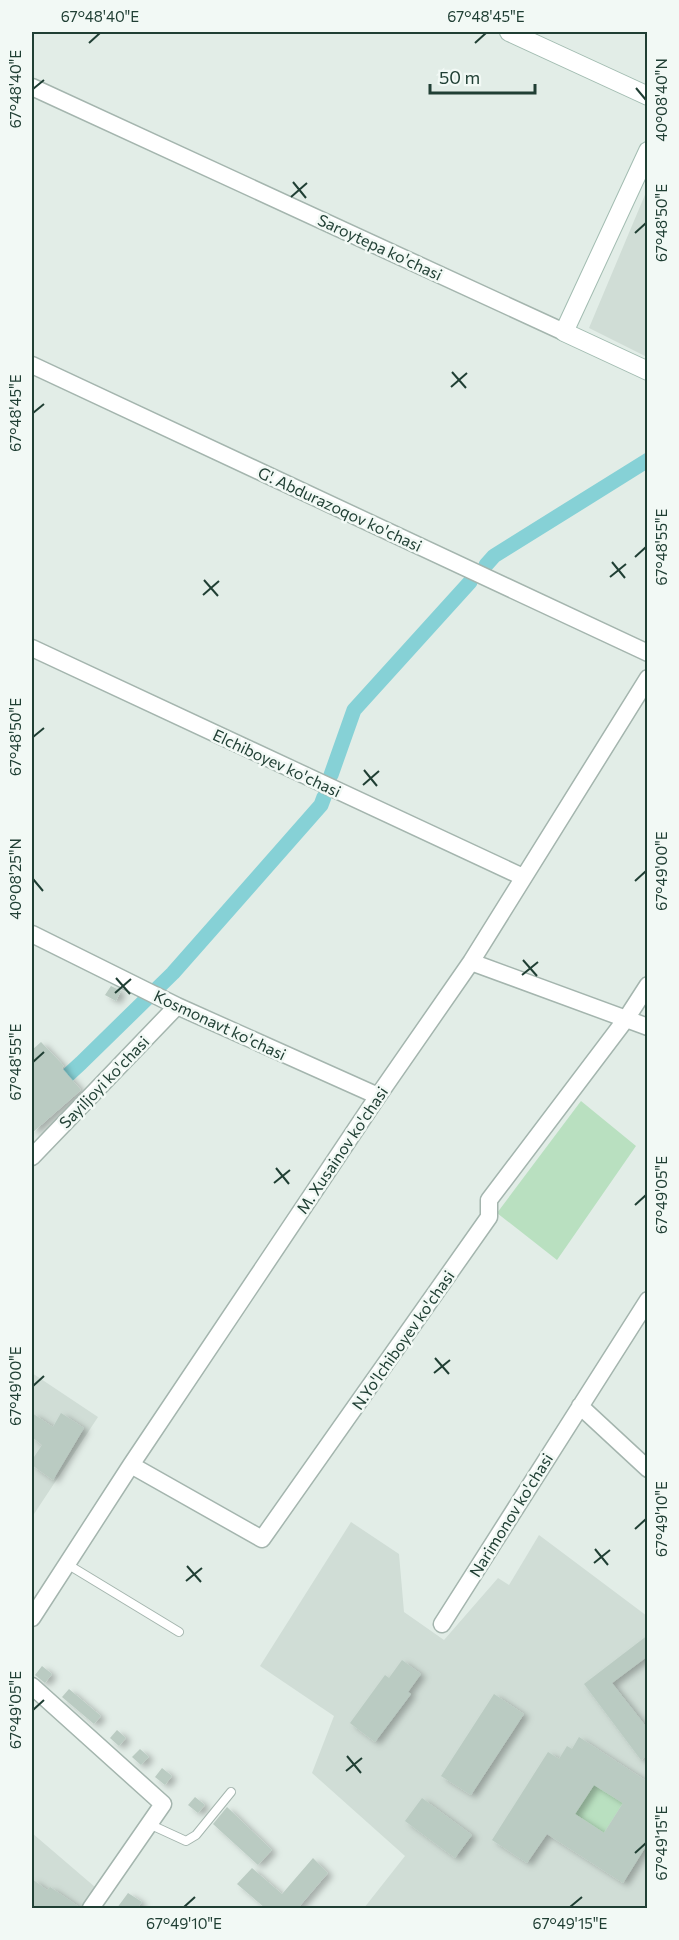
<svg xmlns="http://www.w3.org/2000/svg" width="679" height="1940" viewBox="0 0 679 1940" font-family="Commissioner,sans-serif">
<defs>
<filter id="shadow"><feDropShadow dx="5" dy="3" stdDeviation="3" flood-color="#0004"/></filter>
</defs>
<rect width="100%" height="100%" fill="#e2ede7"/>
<path fill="#d0ddd6" d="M 647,190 L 647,357 L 589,328 Z
M 32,1373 L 98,1417 L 32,1517 Z
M 351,1522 L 399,1554 L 404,1612 L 444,1640 L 498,1578 L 509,1585 L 539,1535 L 647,1616 L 647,1908 L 364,1908 L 405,1856 L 312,1773 L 334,1716 L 260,1666 Z
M 32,1833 L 95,1887 L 82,1908 L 32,1908 Z"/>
<path fill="#b9e0c0" d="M 581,1101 L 636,1146 L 557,1260 L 497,1213 Z
M 594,1785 L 623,1803 L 604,1833 L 575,1814 Z"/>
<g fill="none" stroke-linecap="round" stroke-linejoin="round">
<path stroke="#86d1d6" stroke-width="15" d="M 486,565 L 494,556 L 648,460
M 331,775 L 354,710 L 470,582
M 32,1108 L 81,1063 L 173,973 L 321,805 L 324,797"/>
</g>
<path fill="#bacbc2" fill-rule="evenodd" filter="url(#shadow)" d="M 111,986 L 121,991 L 116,1001 L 105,995 Z
M 41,1042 L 64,1066 L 62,1068 L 81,1090 L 32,1133 L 32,1050 Z
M 32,1413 L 53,1427 L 61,1413 L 84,1428 L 53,1480 L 32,1465 L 32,1460 L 42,1445 L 32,1437 Z
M 648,1635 L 648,1656 L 612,1683 L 648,1729 L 648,1755 L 641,1760 L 584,1684 Z
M 402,1660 L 421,1674 L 408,1692 L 411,1694 L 375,1742 L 350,1723 L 385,1675 L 389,1678 Z
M 42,1666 L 52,1674 L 45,1683 L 35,1675 Z
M 69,1689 L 101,1716 L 94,1724 L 62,1697 Z
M 494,1694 L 524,1714 L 471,1795 L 441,1776 Z
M 117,1730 L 126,1738 L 119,1746 L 110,1738 Z
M 579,1737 L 648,1782 L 648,1843 L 623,1883 L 547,1834 L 527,1863 L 492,1840 L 548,1752 L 559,1759 L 567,1746 L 572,1749 ZM 594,1785 L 623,1803 L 604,1833 L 575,1814 Z
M 140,1749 L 149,1757 L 141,1765 L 132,1757 Z
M 162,1768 L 172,1776 L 165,1785 L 155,1777 Z
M 195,1797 L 205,1805 L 198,1813 L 188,1805 Z
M 422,1798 L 472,1835 L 455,1858 L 405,1821 Z
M 227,1807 L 272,1850 L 258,1865 L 213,1824 Z
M 313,1858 L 328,1873 L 298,1908 L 265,1908 L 237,1884 L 252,1868 L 282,1894 Z
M 32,1879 L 47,1890 L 50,1887 L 81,1908 L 32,1908 Z
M 128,1893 L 142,1902 L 137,1908 L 117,1908 Z"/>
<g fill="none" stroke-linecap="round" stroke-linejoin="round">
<g stroke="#a4b5ae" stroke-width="10">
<path id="lane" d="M 67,1564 L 179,1632
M 149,1824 L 186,1841 L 196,1835 L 231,1792"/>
</g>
<g stroke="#a4b5ae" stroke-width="19">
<path id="street" d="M 32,87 L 564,332
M 32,365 L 648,653
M 32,648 L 523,877
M 32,934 L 177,1006 L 378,1096
M 471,962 L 648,1027
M 32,1157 L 177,1006
M 580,1406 L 648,1469
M 131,1465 L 262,1539 L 489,1217 L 489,1200 L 626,1019 L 648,985
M 32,1618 L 131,1465 L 378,1096 L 471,962 L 648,678
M 442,1624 L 648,1300
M 32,1686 L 163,1804 L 91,1908"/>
</g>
<g stroke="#a2bcb1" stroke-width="20">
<path id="secondary" d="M 509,32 L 648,96
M 648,151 L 564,332 L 648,371"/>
</g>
<use href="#lane" stroke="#fff" stroke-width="8"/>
<use href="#street" stroke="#fff" stroke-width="16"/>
<use href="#secondary" stroke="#fff" stroke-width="18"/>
</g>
<path fill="none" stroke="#203f34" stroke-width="2" d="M 89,43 L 100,33M 475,43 L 486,33M 636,88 L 646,100M 33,89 L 44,80M 293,182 L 306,198M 291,197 L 307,183M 635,233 L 646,223M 452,372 L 466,388M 451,387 L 467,373M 33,413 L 44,404M 635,557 L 646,547M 612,562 L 625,578M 610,577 L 626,564M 204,580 L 218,596M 203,595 L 219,581M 33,737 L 44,728M 364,770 L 377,786M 363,785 L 379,771M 33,879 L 43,891M 635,881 L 646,871M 523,960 L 537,976M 522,975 L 538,962M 116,978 L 130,994M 115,993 L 131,979M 33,1062 L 44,1052M 276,1168 L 289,1184M 274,1183 L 290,1170M 635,1205 L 646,1195M 435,1358 L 449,1374M 434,1373 L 450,1360M 33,1386 L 44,1376M 635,1529 L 646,1519M 595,1549 L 608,1565M 594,1563 L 610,1550M 187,1566 L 201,1582M 186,1581 L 202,1568M 33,1710 L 44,1700M 347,1756 L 361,1773M 346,1771 L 362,1758M 635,1853 L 646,1843M 184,1907 L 195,1897M 570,1907 L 582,1897"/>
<g text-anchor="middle" stroke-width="5" stroke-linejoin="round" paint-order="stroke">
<g font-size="16" fill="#203f34" stroke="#f2f9f5">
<text transform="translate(380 247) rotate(25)" y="6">Saroytepa ko'chasi</text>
<text transform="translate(340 509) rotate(25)" y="6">G'. Abdurazoqov ko'chasi</text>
<text transform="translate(277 763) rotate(25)" y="6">Elchiboyev ko'chasi</text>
<text transform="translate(220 1025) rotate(25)" y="6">Kosmonavt ko'chasi</text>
<text transform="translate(104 1082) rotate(-46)" y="6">Sayiljoyi ko'chasi</text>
<text transform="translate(342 1150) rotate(-56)" y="6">M. Xusainov ko'chasi</text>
<text transform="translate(403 1340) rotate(-55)" y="6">N.Yo'lchiboyev ko'chasi</text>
<text transform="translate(511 1515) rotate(-58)" y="6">Narimonov ko'chasi</text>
</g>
</g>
<rect width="679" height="1940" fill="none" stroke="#f2f9f5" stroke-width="66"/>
<path d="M430 84v9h105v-9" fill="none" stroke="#203f34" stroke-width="3"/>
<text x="439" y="84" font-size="18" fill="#203f34" stroke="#f2f9f5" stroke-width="4.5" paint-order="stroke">50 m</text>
<rect x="33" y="33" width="613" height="1874" fill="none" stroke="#203f34" stroke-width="2"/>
<g font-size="15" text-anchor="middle" fill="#203f34">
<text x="100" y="22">67°48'40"E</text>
<text x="486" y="22">67°48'45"E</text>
<text transform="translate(16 89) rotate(-90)" y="5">67°48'40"E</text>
<text transform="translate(662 100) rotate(-90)" y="5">40°08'40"N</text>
<text transform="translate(662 223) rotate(-90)" y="5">67°48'50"E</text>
<text transform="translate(16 413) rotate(-90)" y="5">67°48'45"E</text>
<text transform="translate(662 547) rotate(-90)" y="5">67°48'55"E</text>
<text transform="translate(16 737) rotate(-90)" y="5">67°48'50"E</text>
<text transform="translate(662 871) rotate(-90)" y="5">67°49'00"E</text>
<text transform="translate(16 879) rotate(-90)" y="5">40°08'25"N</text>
<text transform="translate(16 1062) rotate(-90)" y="5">67°48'55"E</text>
<text transform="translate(662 1195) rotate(-90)" y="5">67°49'05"E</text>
<text transform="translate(16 1386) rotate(-90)" y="5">67°49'00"E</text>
<text transform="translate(662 1519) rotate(-90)" y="5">67°49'10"E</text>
<text transform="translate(16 1710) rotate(-90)" y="5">67°49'05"E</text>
<text transform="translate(662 1843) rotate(-90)" y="5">67°49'15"E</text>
<text x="184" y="1929">67°49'10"E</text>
<text x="570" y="1929">67°49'15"E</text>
</g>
</svg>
